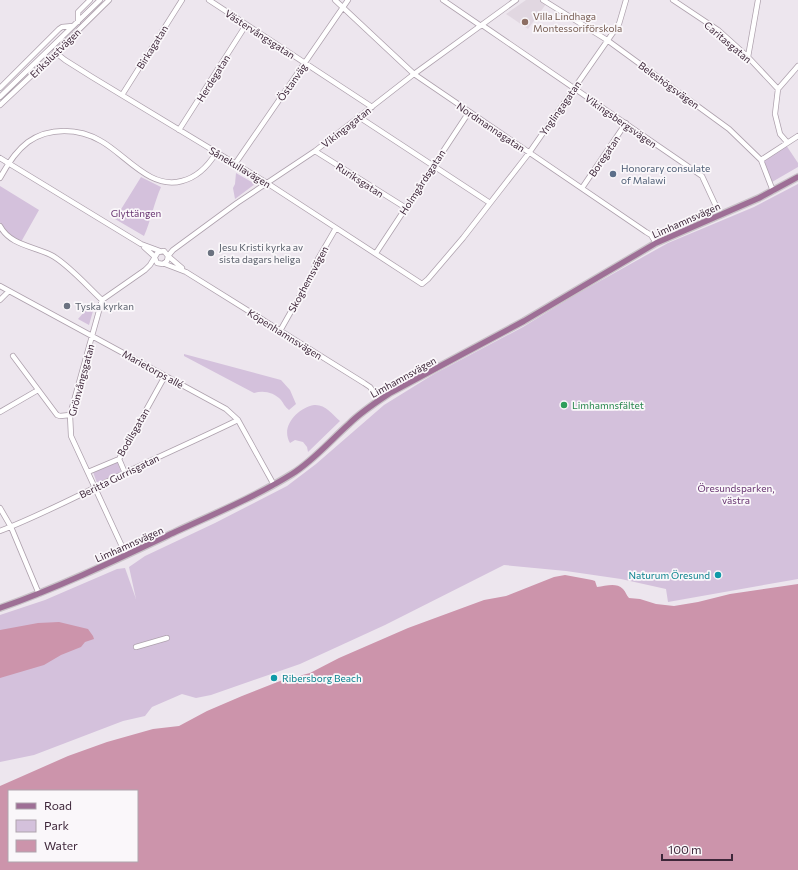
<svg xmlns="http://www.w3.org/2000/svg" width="798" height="870" viewBox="0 0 798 870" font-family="Commissioner,sans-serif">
<rect width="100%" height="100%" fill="#ede6ee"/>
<path fill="#e1d7e1" d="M 526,0 L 539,0 L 546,4 L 528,29 L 506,14 Z"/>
<path fill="#d4c1dc" d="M 786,145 L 798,163 L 798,167 L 772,182 L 764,161 Z
M 236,173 L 255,184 L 235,199 L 233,188 L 235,184 Z
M 141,177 L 161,187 C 154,203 151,220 144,236 L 115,219 Z
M 798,184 L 798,579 L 668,602 L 666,589 L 621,579 L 566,571 L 504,565 L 385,625 L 300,664 L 211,695 L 196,698 L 182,694 L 152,707 L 145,716 L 123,721 L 34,755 L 0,762 L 0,615 L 45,600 L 117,569 L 125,568 L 136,599 L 129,567 L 145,556 L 215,523 L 287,486 L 316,464 L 384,405 L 434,374 L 523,327 L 575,295 L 668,243 L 754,207 Z
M 0,186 L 39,210 L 21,242 C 13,237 4,232 0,222 Z
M 95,304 L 89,325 L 78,319 L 86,310 Z
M 184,354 L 281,380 L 290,390 L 296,404 L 289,410 C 285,407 284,404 281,400 C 274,392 263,390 254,393 L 184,356 Z
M 314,405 C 325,404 332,414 340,421 L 308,452 L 307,447 L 303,442 L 295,440 L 290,443 C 280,426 298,408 314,405 Z
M 117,461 L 121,472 L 97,483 L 93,472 Z"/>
<path fill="#cc94ab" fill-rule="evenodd" d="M 565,575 L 592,580 L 595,581 L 597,587 C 606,586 616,582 623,589 C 626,592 626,595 629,598 L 640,599 L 656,604 L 674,606 L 698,602 L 730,594 L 798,584 L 798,870 L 0,870 L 0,786 L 68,756 L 107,742 L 153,729 L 179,726 L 207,711 L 242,696 L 280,681 L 310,673 L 339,658 L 408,628 L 484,600 L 506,596 L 554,577 ZM 9,791 L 137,791 L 137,861 L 9,861 Z
M 59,622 L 88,629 L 93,636 L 94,639 L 85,642 L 81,647 L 61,655 L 44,665 L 0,678 L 0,630 L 38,623 Z"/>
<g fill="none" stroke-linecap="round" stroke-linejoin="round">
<g stroke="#aea1ad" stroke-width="6">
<path id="minor" d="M 209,0 L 372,107
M 335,0 L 414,74 L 646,232 L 651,235 L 656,243
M 443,0 L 481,26
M 543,0 L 607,40 L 729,129 L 761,160 L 773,191
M 673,0 L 718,30 L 748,57 L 778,89
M 78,22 L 78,12 L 90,0
M 482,25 L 702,176 L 715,204
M 55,52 L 65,60 L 92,77 L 267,183 L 422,284 L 428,279 L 463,238 L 529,153 L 619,24 L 626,0
M 748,57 L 758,0
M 0,88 L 59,29 L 62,27 L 73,26
M 122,95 L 182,0
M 0,97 L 100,0
M 0,105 L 49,59 L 109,0
M 359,117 L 490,203
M 179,130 L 246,25
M 787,142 L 780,134 L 775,114 L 778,89 L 798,66
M 315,151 L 406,208
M 0,158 L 141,244 L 160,251
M 761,160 L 798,136
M 235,164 L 348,0
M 0,178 C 7,165 16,151 28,142 C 49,127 79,128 101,141 C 126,155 150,190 182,181 C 198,177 208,166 216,153
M 582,188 L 626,123
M 0,226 C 10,245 33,246 51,255 C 67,263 88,287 102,300
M 144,247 L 155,257
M 376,253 L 469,112
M 168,256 L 173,250 L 237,203 L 315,151 L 414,74 L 516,0
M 168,256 L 182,268
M 165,264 L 186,272 L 364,383 L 370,387 L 379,400
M 0,286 L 226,409 L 238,420 L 274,485
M 0,300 L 9,291
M 280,331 L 311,276 L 318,259 L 336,228
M 13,356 L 57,415 L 60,416 L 70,415
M 0,412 L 38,390
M 119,459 L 125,473
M 88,472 L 119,459 L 165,376
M 0,508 L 11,527 L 39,594
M 0,531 C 44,514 85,492 127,472 C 164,454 201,438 238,420
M 126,555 L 71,436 L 70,415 L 102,300 L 145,270 L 150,265 L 158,252 L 164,251 L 168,256 L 167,261 L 163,264 L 157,263 L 155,258
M 136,647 L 167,638"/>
</g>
<g stroke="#c9c3c8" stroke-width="8">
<path id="major" d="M 0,608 C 60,587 118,559 175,532 C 214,514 255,497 292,474 C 313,461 330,441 349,424 C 361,412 375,403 390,393 L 524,321 L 656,243 L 759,198 L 798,177"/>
</g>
<use href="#minor" stroke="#fff" stroke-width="4.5"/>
<use href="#major" stroke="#9e6f96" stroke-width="5.5"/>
</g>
<circle fill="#8d6e63" stroke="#faf7fa" stroke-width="1.5" cx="525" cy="22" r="4"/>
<circle fill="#5c6f8a" stroke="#faf7fa" stroke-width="1.5" cx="613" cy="174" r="4"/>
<g fill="#6b7280" stroke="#faf7fa" stroke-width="1.5">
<circle cx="211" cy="253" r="4"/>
<circle cx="67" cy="306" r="4"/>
</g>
<circle fill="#2e9e5b" stroke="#faf7fa" stroke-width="1.5" cx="564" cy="405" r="4"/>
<g fill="#0f9aa8" stroke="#faf7fa" stroke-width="1.5">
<circle cx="718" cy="575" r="4"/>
<circle cx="274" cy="678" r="4"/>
</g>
<g text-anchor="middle" stroke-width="3.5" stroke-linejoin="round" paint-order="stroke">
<g font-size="10" fill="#785e54" stroke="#faf7fa" text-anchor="start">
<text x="533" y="20">Villa Lindhaga<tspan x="533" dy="12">Montessoriförskola</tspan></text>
</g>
<g font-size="10" fill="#3e273a" stroke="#faf7fa">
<text transform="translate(260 34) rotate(33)" y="4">Västervångsgatan</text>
<text transform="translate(728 42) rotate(40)" y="4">Caritasgatan</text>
<text transform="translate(152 47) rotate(-58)" y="4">Birkagatan</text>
<text transform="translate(55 53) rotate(-44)" y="4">Erikslustvägen</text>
<text transform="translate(213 78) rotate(-58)" y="4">Herdegatan</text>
<text transform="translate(292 82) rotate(-55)" y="4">Östanväg</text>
<text transform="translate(669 85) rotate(36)" y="4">Beleshögsvägen</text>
<text transform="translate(560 108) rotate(-55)" y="4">Ynglingagatan</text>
<text transform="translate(621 121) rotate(35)" y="4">Vikingsbergsvägen</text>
<text transform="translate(346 127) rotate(-38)" y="4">Vikingagatan</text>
<text transform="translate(491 127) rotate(34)" y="4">Nordmannagatan</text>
<text transform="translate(604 156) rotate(-56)" y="4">Boregatan</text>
<text transform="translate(240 167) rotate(31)" y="4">Sånekullavägen</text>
<text transform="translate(360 180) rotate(33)" y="4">Ruriksgatan</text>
<text transform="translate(422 182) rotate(-57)" y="4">Holmgårdsgatan</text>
<text transform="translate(686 220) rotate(-24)" y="4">Limhamnsvägen</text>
<text transform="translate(308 279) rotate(-62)" y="4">Skoghemsvägen</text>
<text transform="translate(285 334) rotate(32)" y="4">Köpenhamnsvägen</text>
<text transform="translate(153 369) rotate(29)" y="4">Marietorps allé</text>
<text transform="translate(403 377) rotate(-29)" y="4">Limhamnsvägen</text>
<text transform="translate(81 380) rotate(-75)" y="4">Grönvångsgatan</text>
<text transform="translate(133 432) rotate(-60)" y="4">Bodilsgatan</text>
<text transform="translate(119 476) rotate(-26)" y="4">Beritta Gurrisgatan</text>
<text transform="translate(129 544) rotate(-24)" y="4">Limhamnsvägen</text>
</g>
<g font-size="10" fill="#4e5e75" stroke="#faf7fa" text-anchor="start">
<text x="621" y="172">Honorary consulate<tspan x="621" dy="12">of Malawi</tspan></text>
</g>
<g font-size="10" fill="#673471" stroke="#faf7fa">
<text x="136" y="217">Glyttängen</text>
<text x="736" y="492">Öresundsparken,<tspan x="736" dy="12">västra</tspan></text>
</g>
<g font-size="10" fill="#5b616d" stroke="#faf7fa" text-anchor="start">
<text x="219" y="251">Jesu Kristi kyrka av<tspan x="219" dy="12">sista dagars heliga</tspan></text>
<text x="75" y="310">Tyska kyrkan</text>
</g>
<g font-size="10" fill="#27864d" stroke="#faf7fa" text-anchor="start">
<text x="572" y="409">Limhamnsfältet</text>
</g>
<g font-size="10" fill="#0d838f" stroke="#faf7fa" text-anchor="end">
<text x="710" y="579">Naturum Öresund</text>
<text x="282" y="682" text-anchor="start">Ribersborg Beach</text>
</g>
</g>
<rect x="8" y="790" width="130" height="72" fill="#faf7fa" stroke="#afa4ad"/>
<rect x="16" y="803" width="20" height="6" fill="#9e6f96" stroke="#afa4ad"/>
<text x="44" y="810" font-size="12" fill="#3e273a">Road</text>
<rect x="16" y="820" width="20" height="12" fill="#d4c1dc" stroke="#afa4ad"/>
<text x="44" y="830" font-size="12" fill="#3e273a">Park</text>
<rect x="16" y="840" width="20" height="12" fill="#cc94ab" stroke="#afa4ad"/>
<text x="44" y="850" font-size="12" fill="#3e273a">Water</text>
<path d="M662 854v6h70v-6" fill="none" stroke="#3e273a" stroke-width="2"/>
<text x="668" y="854" font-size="12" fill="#3e273a" stroke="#faf7fa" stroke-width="3" paint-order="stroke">100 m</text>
</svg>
